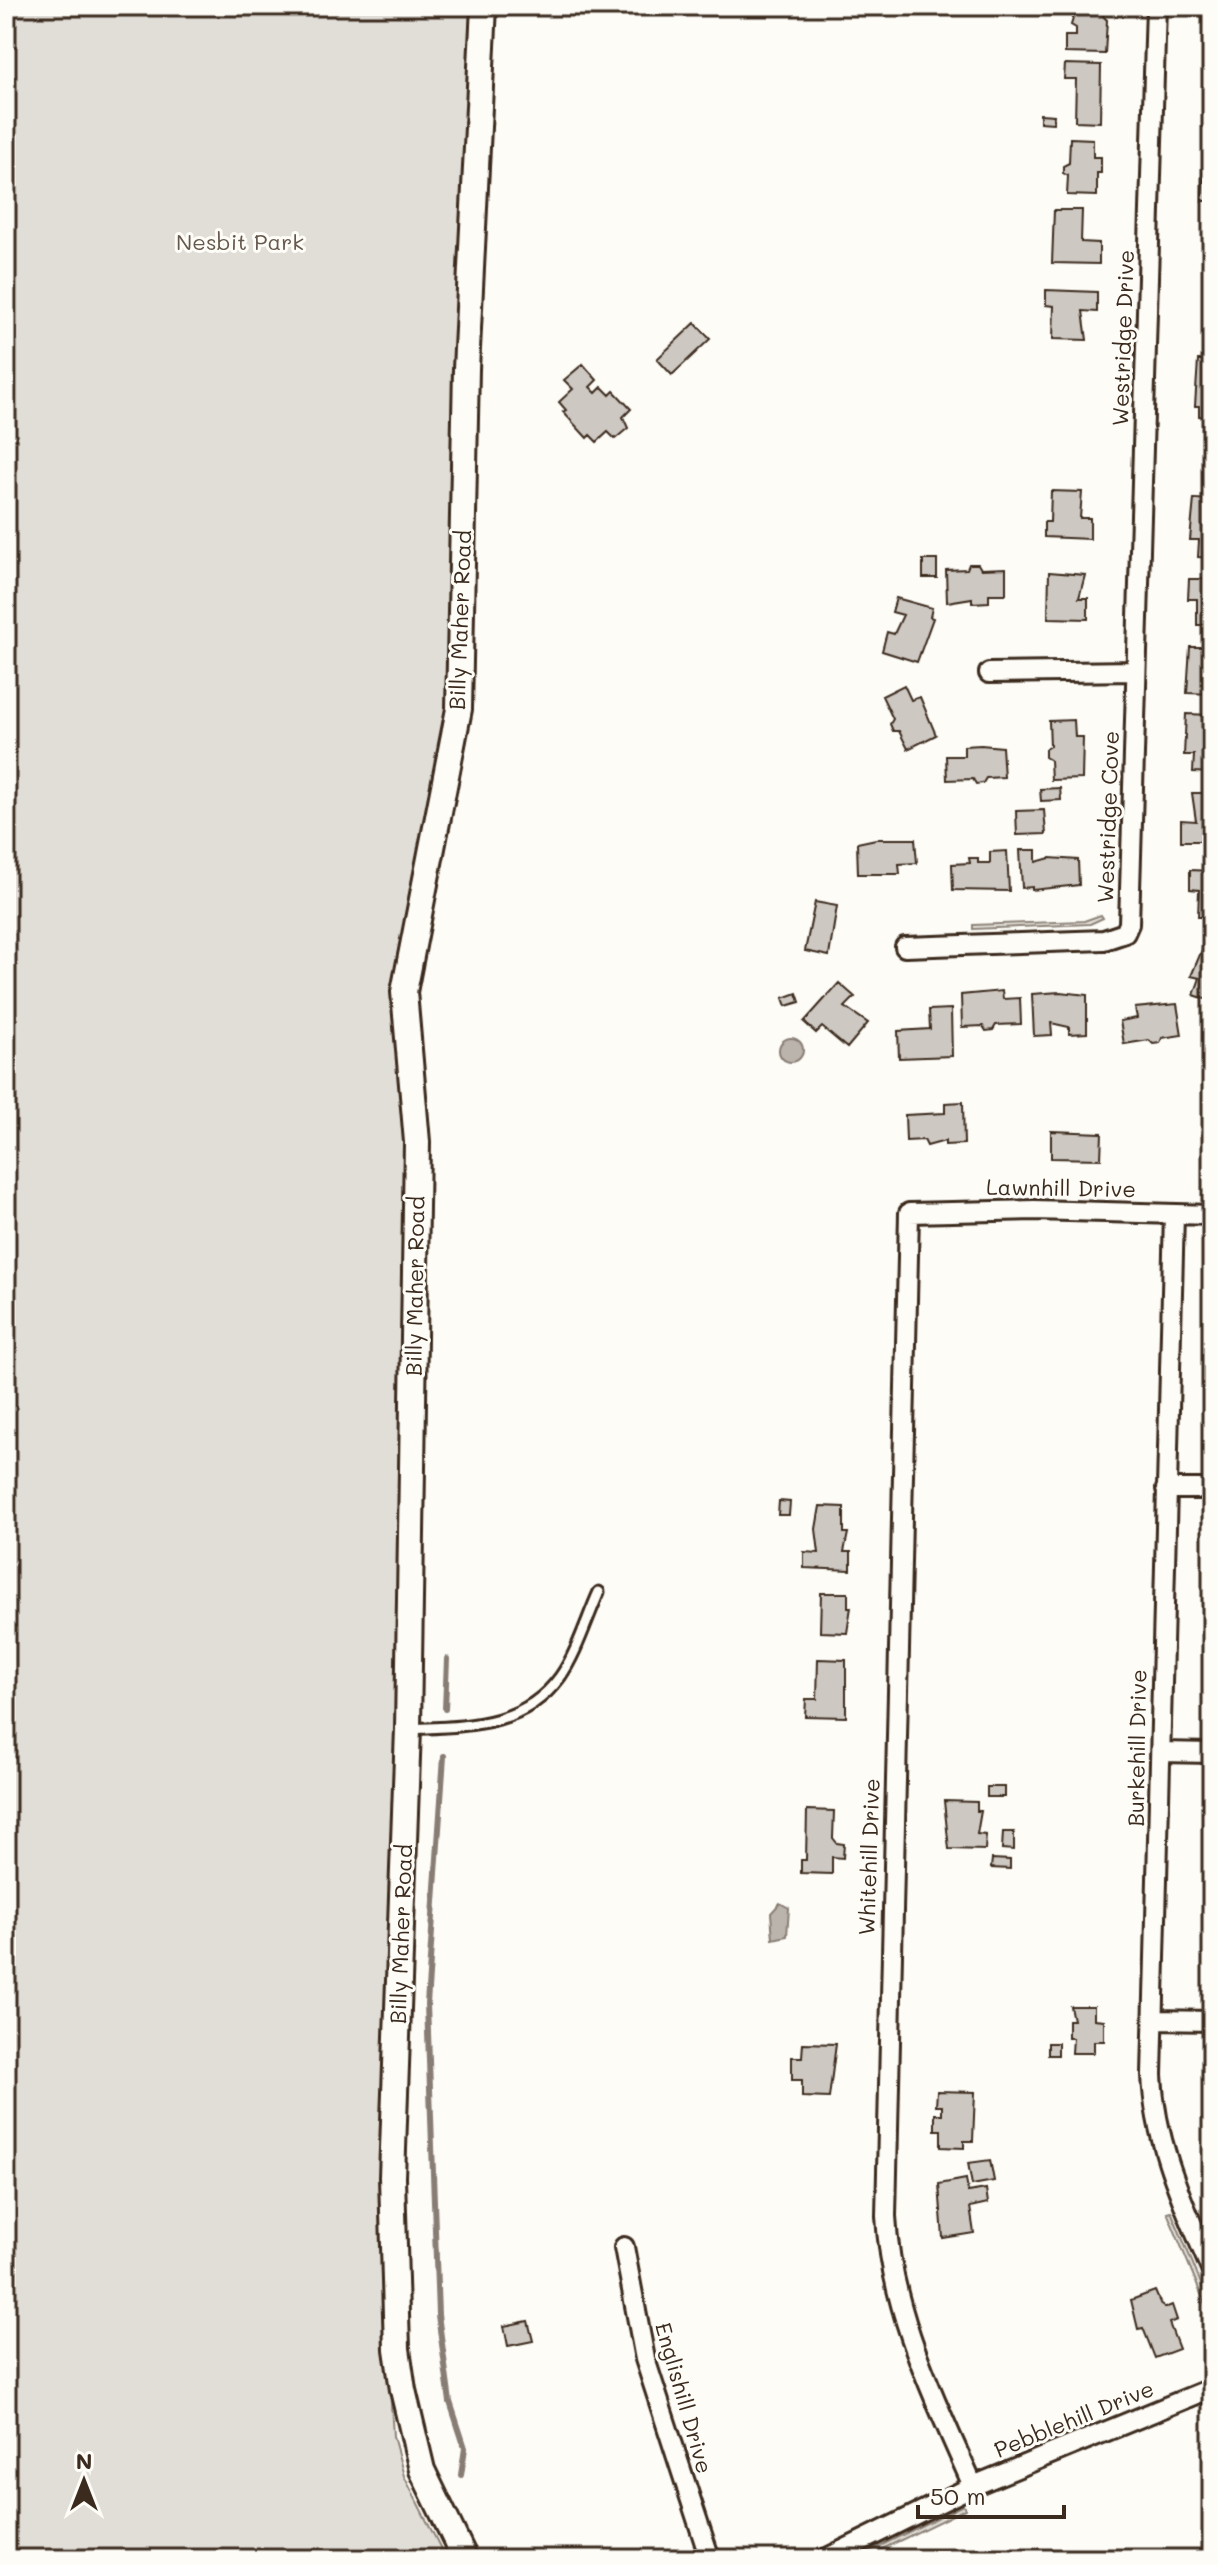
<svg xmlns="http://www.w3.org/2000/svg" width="1218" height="2565" viewBox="0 0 1218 2565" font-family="Mali,sans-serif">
<rect width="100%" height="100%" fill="#fdfcf7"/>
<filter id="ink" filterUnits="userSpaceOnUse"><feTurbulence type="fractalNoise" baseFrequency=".0125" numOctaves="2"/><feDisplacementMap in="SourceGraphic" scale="16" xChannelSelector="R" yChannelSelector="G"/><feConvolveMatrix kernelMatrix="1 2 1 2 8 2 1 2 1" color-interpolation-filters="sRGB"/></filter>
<g filter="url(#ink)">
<path fill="#e1ded7" stroke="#8e847a" stroke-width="2" d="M 6,6 L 486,6 L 454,735 L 407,973 L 425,1480 L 389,2372 L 393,2436 L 404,2476 L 446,2559 L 6,2559 Z
M 1101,915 L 1103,918 L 1090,924 L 973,929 L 973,925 L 1084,921 Z
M 1171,2211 L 1212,2310 L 1210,2316 L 1167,2212 Z
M 963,2505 L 965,2509 L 866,2557 L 864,2554 Z"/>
<path fill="#bbb4ad" stroke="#887d74" stroke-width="2" d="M779 1050a12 12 0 1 1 24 0a12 12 0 1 1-24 0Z
M 780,1903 L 789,1908 L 787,1936 L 773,1939 L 771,1913 Z"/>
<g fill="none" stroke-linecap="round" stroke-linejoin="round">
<path stroke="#887d74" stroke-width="6" d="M 445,1709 L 447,1659
M 444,1756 L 427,2004 L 438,2315 L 450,2402 L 465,2448 L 461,2475"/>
</g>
<path fill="#cdc8c2" stroke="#3b2a1e" stroke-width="2" d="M 1077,6 L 1103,6 L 1103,16 L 1107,20 L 1105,54 L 1065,53 L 1065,36 L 1076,36 L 1076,28 L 1071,25 Z
M 1065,64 L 1101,65 L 1100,122 L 1075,121 L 1076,79 L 1064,79 Z
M 1040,114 L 1054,115 L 1053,123 L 1040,122 Z
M 1070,138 L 1093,139 L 1093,157 L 1101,157 L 1101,173 L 1097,173 L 1097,196 L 1067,195 L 1068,176 L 1063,173 L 1063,166 L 1069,163 Z
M 1205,146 L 1212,146 L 1212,201 L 1202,201 Z
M 1054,210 L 1082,210 L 1081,242 L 1099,243 L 1099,264 L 1052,263 Z
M 1046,290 L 1097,292 L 1097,312 L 1083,311 L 1087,340 L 1053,339 L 1054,306 L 1046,305 Z
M 695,323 L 710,339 L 672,375 L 657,359 Z
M 1198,360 L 1212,360 L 1212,417 L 1199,416 L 1199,406 L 1195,406 Z
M 583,364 L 597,380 L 590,387 L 596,393 L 602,387 L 610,395 L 614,391 L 631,409 L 623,417 L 628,428 L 615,439 L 608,432 L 597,442 L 590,435 L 587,438 L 563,412 L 566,410 L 559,402 L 573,389 L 564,380 Z
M 1051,491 L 1082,492 L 1080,518 L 1090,518 L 1090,539 L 1044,537 L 1044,522 L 1050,522 Z
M 1194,499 L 1212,500 L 1212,558 L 1198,557 L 1199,540 L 1190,540 Z
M 923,560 L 937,560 L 937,578 L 923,578 Z
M 969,564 L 978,564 L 981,569 L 1006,568 L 1006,594 L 989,594 L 989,602 L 972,603 L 972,598 L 947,602 L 946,570 L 967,569 Z
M 1049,572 L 1085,575 L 1079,598 L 1088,598 L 1088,619 L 1048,618 Z
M 1189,579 L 1212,579 L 1212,625 L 1197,625 L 1197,599 L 1188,599 Z
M 896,598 L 932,608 L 930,617 L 933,618 L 917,662 L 882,651 L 887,632 L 894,634 L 903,615 L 892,612 Z
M 1190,647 L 1212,647 L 1212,694 L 1187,693 Z
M 904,685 L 911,700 L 920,697 L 936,735 L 908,749 L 899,731 L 893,731 L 890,724 L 893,719 L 882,696 Z
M 1186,714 L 1212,715 L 1212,773 L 1193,772 L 1194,755 L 1184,755 Z
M 1074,720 L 1075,737 L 1083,737 L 1082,779 L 1051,780 L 1050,760 L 1045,757 L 1045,749 L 1050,746 L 1049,721 Z
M 981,745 L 1002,747 L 1004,777 L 986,778 L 983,783 L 976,784 L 973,779 L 947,780 L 946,756 L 964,756 L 964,746 Z
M 1060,788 L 1061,800 L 1041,801 L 1040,789 Z
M 1192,793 L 1212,793 L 1212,841 L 1181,841 L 1181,820 L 1196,821 Z
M 1044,810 L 1046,834 L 1017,835 L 1016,811 Z
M 876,839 L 915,839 L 917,863 L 899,864 L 900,874 L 858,874 L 857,843 Z
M 1020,850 L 1036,850 L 1036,862 L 1050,858 L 1078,860 L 1079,885 L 1032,890 L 1032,887 L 1022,888 Z
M 1007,851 L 1009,891 L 953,890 L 952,864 L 970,863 L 969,858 L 978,858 L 978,863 L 990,863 L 990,852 Z
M 1190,870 L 1212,871 L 1212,917 L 1198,917 L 1199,890 L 1190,889 Z
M 815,902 L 837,906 L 829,956 L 805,951 Z
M 1207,938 L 1212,940 L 1212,1001 L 1194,995 L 1200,978 L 1191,976 Z
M 839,983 L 855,997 L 845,1007 L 868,1023 L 847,1048 L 822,1027 L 816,1033 L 804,1022 Z
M 1002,991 L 1003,999 L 1020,998 L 1021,1024 L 996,1025 L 993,1030 L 986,1031 L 983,1026 L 962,1027 L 961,995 Z
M 1060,992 L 1087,995 L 1087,1033 L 1069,1034 L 1069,1027 L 1051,1023 L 1052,1035 L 1034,1036 L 1032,994 Z
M 797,993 L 800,1002 L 786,1006 L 783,998 Z
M 1177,1004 L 1182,1035 L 1162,1038 L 1160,1043 L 1153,1044 L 1149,1040 L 1124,1044 L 1120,1021 L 1137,1018 L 1135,1008 Z
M 951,1009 L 952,1056 L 899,1058 L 898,1031 L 930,1029 L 929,1010 Z
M 963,1102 L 964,1144 L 945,1145 L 945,1141 L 927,1146 L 924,1140 L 906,1141 L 905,1115 L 945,1113 L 945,1103 Z
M 1051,1131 L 1102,1133 L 1101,1159 L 1051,1158 Z
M 779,1501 L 790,1502 L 789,1515 L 778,1515 Z
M 820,1506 L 844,1507 L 844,1533 L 848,1533 L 844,1552 L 851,1552 L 851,1570 L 804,1568 L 804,1552 L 819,1553 L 816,1529 Z
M 821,1593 L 848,1593 L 848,1607 L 851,1607 L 847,1633 L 820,1632 Z
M 818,1659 L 846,1660 L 846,1717 L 805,1716 L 806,1699 L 817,1699 Z
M 987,1787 L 1004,1787 L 1004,1797 L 987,1797 Z
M 944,1801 L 977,1802 L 977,1811 L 981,1811 L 977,1834 L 986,1835 L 985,1850 L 949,1849 Z
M 807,1810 L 834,1811 L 833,1838 L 837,1843 L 844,1844 L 843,1858 L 832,1857 L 832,1874 L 801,1873 L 801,1860 L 806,1860 Z
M 1003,1832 L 1014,1832 L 1014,1850 L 1002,1849 Z
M 992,1859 L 1010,1860 L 1010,1869 L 991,1868 Z
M 1070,2006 L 1094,2006 L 1094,2019 L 1104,2020 L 1104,2041 L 1094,2041 L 1094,2053 L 1072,2053 L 1073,2038 L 1068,2038 L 1068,2020 L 1073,2020 Z
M 803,2043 L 836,2044 L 829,2098 L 802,2097 L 802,2080 L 792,2080 L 792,2057 L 802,2057 Z
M 1048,2043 L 1058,2043 L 1058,2055 L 1048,2055 Z
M 937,2091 L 975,2092 L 973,2141 L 964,2141 L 964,2148 L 941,2147 L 941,2130 L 935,2130 L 935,2114 L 942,2114 L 942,2106 L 936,2106 Z
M 990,2160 L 994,2181 L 972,2185 L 968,2163 Z
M 966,2179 L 968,2192 L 986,2189 L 988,2203 L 970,2207 L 974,2233 L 943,2238 L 939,2184 Z
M 1155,2291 L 1161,2305 L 1165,2308 L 1172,2305 L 1177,2320 L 1169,2323 L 1179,2349 L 1155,2358 L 1143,2328 L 1138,2329 L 1131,2300 Z
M 528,2321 L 533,2341 L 508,2346 L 504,2326 Z"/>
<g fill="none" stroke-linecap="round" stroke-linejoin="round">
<g stroke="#3b2a1e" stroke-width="15">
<path id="lane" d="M 408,1729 C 465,1726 523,1728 560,1677 C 577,1653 587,1618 599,1592"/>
</g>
<g stroke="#3b2a1e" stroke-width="24">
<path id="street" d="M 989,673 L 1136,671
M 905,947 L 1104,940 L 1125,933 L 1129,924 L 1156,6
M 1174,1214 L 1152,2075 C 1155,2146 1185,2207 1212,2272
M 1166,1489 L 1212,1489
M 1161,1752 L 1212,1753
M 1155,2020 L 1212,2021
M 624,2247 L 645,2359 L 710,2559
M 973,2486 C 935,2399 891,2313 886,2216 L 909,1213 L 1034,1210 L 1212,1215
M 825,2559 L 973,2486 L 1212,2388"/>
</g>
<g stroke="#3b2a1e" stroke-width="30">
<path id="secondary" d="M 465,2559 L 422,2470 L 403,2390 L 397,2349 L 392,2177 L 408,1729 L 417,1142 L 404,992 L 459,709 L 466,369 L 484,6"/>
</g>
<use href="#lane" stroke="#fdfcf7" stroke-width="9"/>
<use href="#street" stroke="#fdfcf7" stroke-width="18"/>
<use href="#secondary" stroke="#fdfcf7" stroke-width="24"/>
</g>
</g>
<g text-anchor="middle" stroke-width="6" stroke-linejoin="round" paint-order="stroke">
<g font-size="22" fill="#64574c" stroke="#fdfcf7">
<text x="240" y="250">Nesbit Park</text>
</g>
<g font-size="22" fill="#3b2a1e" stroke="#fdfcf7">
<text transform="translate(1123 338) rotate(-88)" y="8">Westridge Drive</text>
<text transform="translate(460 620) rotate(-88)" y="8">Billy Maher Road</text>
<text transform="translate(1108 817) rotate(-88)" y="8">Westridge Cove</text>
<text transform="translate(1061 1188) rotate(1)" y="8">Lawnhill Drive</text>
<text transform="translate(415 1286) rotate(-89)" y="8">Billy Maher Road</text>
<text transform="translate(1137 1748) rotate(-89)" y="8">Burkehill Drive</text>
<text transform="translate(869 1857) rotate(-88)" y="8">Whitehill Drive</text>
<text transform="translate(401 1934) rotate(-88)" y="8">Billy Maher Road</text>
<text transform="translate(684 2398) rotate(74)" y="8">Englishill Drive</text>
<text transform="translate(1074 2419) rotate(-22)" y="8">Pebblehill Drive</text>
</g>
</g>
<rect width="1218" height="2565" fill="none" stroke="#fdfcf7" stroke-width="32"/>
<rect x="16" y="16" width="1186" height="2533" fill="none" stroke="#3b2a1e" stroke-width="3" filter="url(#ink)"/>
<g transform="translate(84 2481)" stroke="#fdfcf7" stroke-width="6" paint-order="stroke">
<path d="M0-6L14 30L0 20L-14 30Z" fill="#3b2a1e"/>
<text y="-12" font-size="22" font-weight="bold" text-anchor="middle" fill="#3b2a1e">N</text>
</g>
<path d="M918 2505v12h146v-12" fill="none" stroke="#3b2a1e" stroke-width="4"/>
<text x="930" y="2505" font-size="24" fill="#3b2a1e" stroke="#fdfcf7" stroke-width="6" paint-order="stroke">50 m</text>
</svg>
